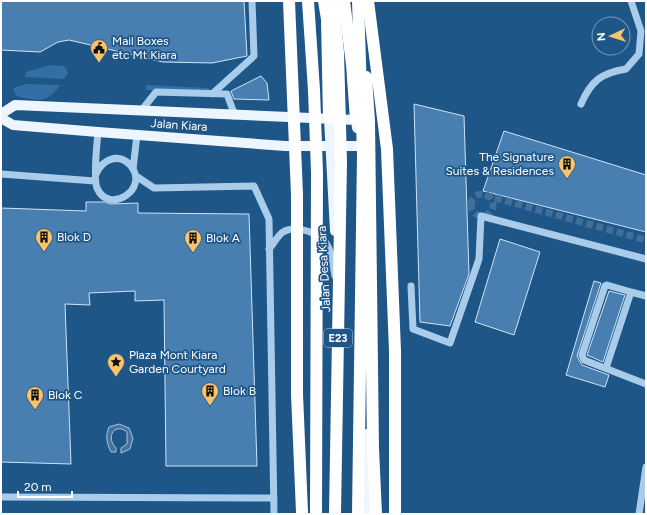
<svg xmlns="http://www.w3.org/2000/svg" width="647" height="515" viewBox="0 0 647 515" font-family="Figtree,sans-serif">
<rect width="100%" height="100%" fill="#1f5688"/>
<path fill="#336fa5" d="M 51,65 L 63,66 L 67,70 L 68,73 L 64,79 L 25,77 L 26,72 Z
M 26,84 L 60,85 C 46,105 38,100 16,96 L 13,88 Z
M 146,85 L 209,88 L 209,92 L 146,90 Z"/>
<path fill="#4b7296" stroke="#9dc8ec" d="M 119,424 L 129,428 L 133,438 L 130,449 L 121,453 L 121,448 L 127,444 L 127,432 C 115,422 105,437 116,448 L 116,452 L 111,452 C 107,444 105,436 109,427 Z"/>
<path fill="#487fb0" stroke="#cee4f8" d="M 1,1 L 244,1 L 247,56 L 212,63 L 163,62 L 69,40 L 58,42 L 40,52 L 1,50 Z
M 261,76 L 267,83 L 269,100 L 234,99 L 231,91 Z
M 414,104 L 464,116 L 469,274 L 450,326 L 420,322 Z
M 504,131 L 646,175 L 646,232 L 483,191 Z
M 86,202 L 105,202 L 110,204 L 138,203 L 138,213 L 249,214 L 257,466 L 166,466 L 164,300 L 135,301 L 135,291 L 89,293 L 90,305 L 65,304 L 71,464 L 1,462 L 1,208 L 86,211 Z
M 500,239 L 540,252 L 514,335 L 475,322 Z
M 594,281 L 601,283 L 577,356 L 582,365 L 609,375 L 605,387 L 566,375 Z
M 609,291 L 625,295 L 603,362 L 587,355 Z"/>
<g fill="none" stroke-linecap="round" stroke-linejoin="round">
<path stroke="#416f9a" stroke-width="7" stroke-dasharray="7 3.5" stroke-linecap="butt" d="M471 205a11 11 0 1 1 22 0a11 11 0 1 1-22 0Z
M 485,195 L 646,240"/>
<path stroke="#a9cceb" stroke-width="7" d="M 212,94 L 254,56 L 252,1
M 581,104 C 591,81 601,73 626,69 L 639,54 L 641,31 L 631,1
M 141,111 L 156,92 L 227,94 L 235,116
M 133,169 L 137,135
M 1,174 L 95,181
M 96,174 C 102,160 118,152 130,165 C 151,188 109,216 97,188 C 93,178 97,144 98,132
M 136,176 L 154,188 L 254,186 L 269,219 L 274,514
M 269,249 C 273,245 278,235 283,232 C 296,225 318,232 326,243 C 332,250 333,267 335,276
M 411,286 L 413,329 L 450,343 L 479,259 L 481,216 L 646,259
M 631,292 L 607,285 L 605,286 L 582,355 L 584,360 L 646,384
M 606,368 L 631,292 L 646,296
M 1,497 L 274,498
M 639,514 L 646,467"/>
<path stroke="#edf5fe" stroke-width="10" d="M 1,114 L 15,105 L 356,120 L 357,128
M 1,118 L 13,125 L 98,132 L 285,146 L 358,146
M 329,119 L 335,231
M 365,434 L 366,514"/>
<path stroke="#fff" stroke-width="12" d="M 324,1 L 327,19 L 329,119
M 344,1 L 352,64 L 356,120
M 368,1 L 387,149 L 395,351 L 395,514
M 366,77 L 369,121 L 373,448 L 376,514"/>
<path stroke="#fff" stroke-width="12" d="M 289,1 L 297,195 L 297,394 L 302,512
M 308,1 L 314,90 L 317,172 L 316,514
M 333,1 L 338,52 L 341,162 L 335,514
M 358,1 L 363,154 L 358,514"/>
</g>
<defs>
<g id="civic-pin" transform="scale(0.9)"><path d="M0 17L-7.5 6A9.5 9.5 0 1 1 7.5 6Z" fill="#f9c369" stroke="#1f5688"/><path d="M-.6-6.5H3V-4.5H.6V-3L4-1V1h2V6H-6V1h2V-1L-.6-3ZM-1.2 2.5V6h2.4V2.5Z" fill="#111"/></g>
<g id="building-pin" transform="scale(0.9)"><path d="M0 17L-7.5 6A9.5 9.5 0 1 1 7.5 6Z" fill="#f9c369" stroke="#1f5688"/><path d="M-4-6H4V6H1V3H-1V6H-4ZM-2.5-4.3h1.7v1.8h-1.7ZM.8-4.3h1.7v1.8H.8ZM-2.5-1h1.7V.8h-1.7ZM.8-1h1.7V.8H.8Z" fill="#111"/></g>
<g id="sight-pin" transform="scale(0.9)"><path d="M0 17L-7.5 6A9.5 9.5 0 1 1 7.5 6Z" fill="#f9c369" stroke="#1f5688"/><path d="M0-6L1.8-2.2L6-1.7L2.9 1.2L3.7 5.4L0 3.3L-3.7 5.4L-2.9 1.2L-6-1.7L-1.8-2.2Z" fill="#111"/></g>
</defs>
<g fill-rule="evenodd">
<use href="#civic-pin" x="99" y="48"/>
<use href="#building-pin" x="567" y="164"/>
<use href="#building-pin" x="44" y="237"/>
<use href="#building-pin" x="193" y="238"/>
<use href="#sight-pin" x="116" y="362"/>
<use href="#building-pin" x="210" y="391"/>
<use href="#building-pin" x="35" y="395"/>
</g>
<g text-anchor="middle" stroke-width="3.5" stroke-linejoin="round" paint-order="stroke">
<rect fill="#1f5688" stroke="#bcccdb" stroke-width="1" x="324" y="329" width="28" height="18" rx="3"/>
<g font-size="11" font-weight="bold" fill="#fff">
<text x="338" y="342">E23</text>
</g>
<g font-size="12" fill="#fff" stroke="#1f5688" text-anchor="start">
<text x="112" y="45">Mail Boxes<tspan x="112" dy="14">etc Mt Kiara</tspan></text>
<text x="554" y="161" text-anchor="end">The Signature<tspan x="554" dy="14">Suites &amp; Residences</tspan></text>
<text x="57" y="241">Blok D</text>
<text x="206" y="242">Blok A</text>
<text x="129" y="359">Plaza Mont Kiara<tspan x="129" dy="14">Garden Courtyard</tspan></text>
<text x="223" y="395">Blok B</text>
<text x="48" y="399">Blok C</text>
</g>
<g font-size="12" fill="#fff" stroke="#1f5688">
<text transform="translate(179 125) rotate(4)" y="4">Jalan Kiara</text>
<text transform="translate(324 269) rotate(-93)" y="4">Jalan Desa Kiara</text>
</g>
</g>
<rect width="647" height="515" fill="none" stroke="#ffffff" stroke-width="4"/>
<g transform="translate(611 36) rotate(266)"><circle r="19" fill="#1f5688" stroke="#799ab8"/>
<path d="M0-3L7 15L0 10L-7 15Z" fill="#f9c369"/>
<text y="-6" font-size="11" font-weight="bold" text-anchor="middle" fill="#ffffff">N</text>
</g>
<path d="M18 491v6h54v-6" fill="none" stroke="#ffffff" stroke-width="2"/>
<text x="24" y="491" font-size="12" fill="#ffffff" stroke="#1f5688" stroke-width="3" paint-order="stroke">20 m</text>
</svg>
